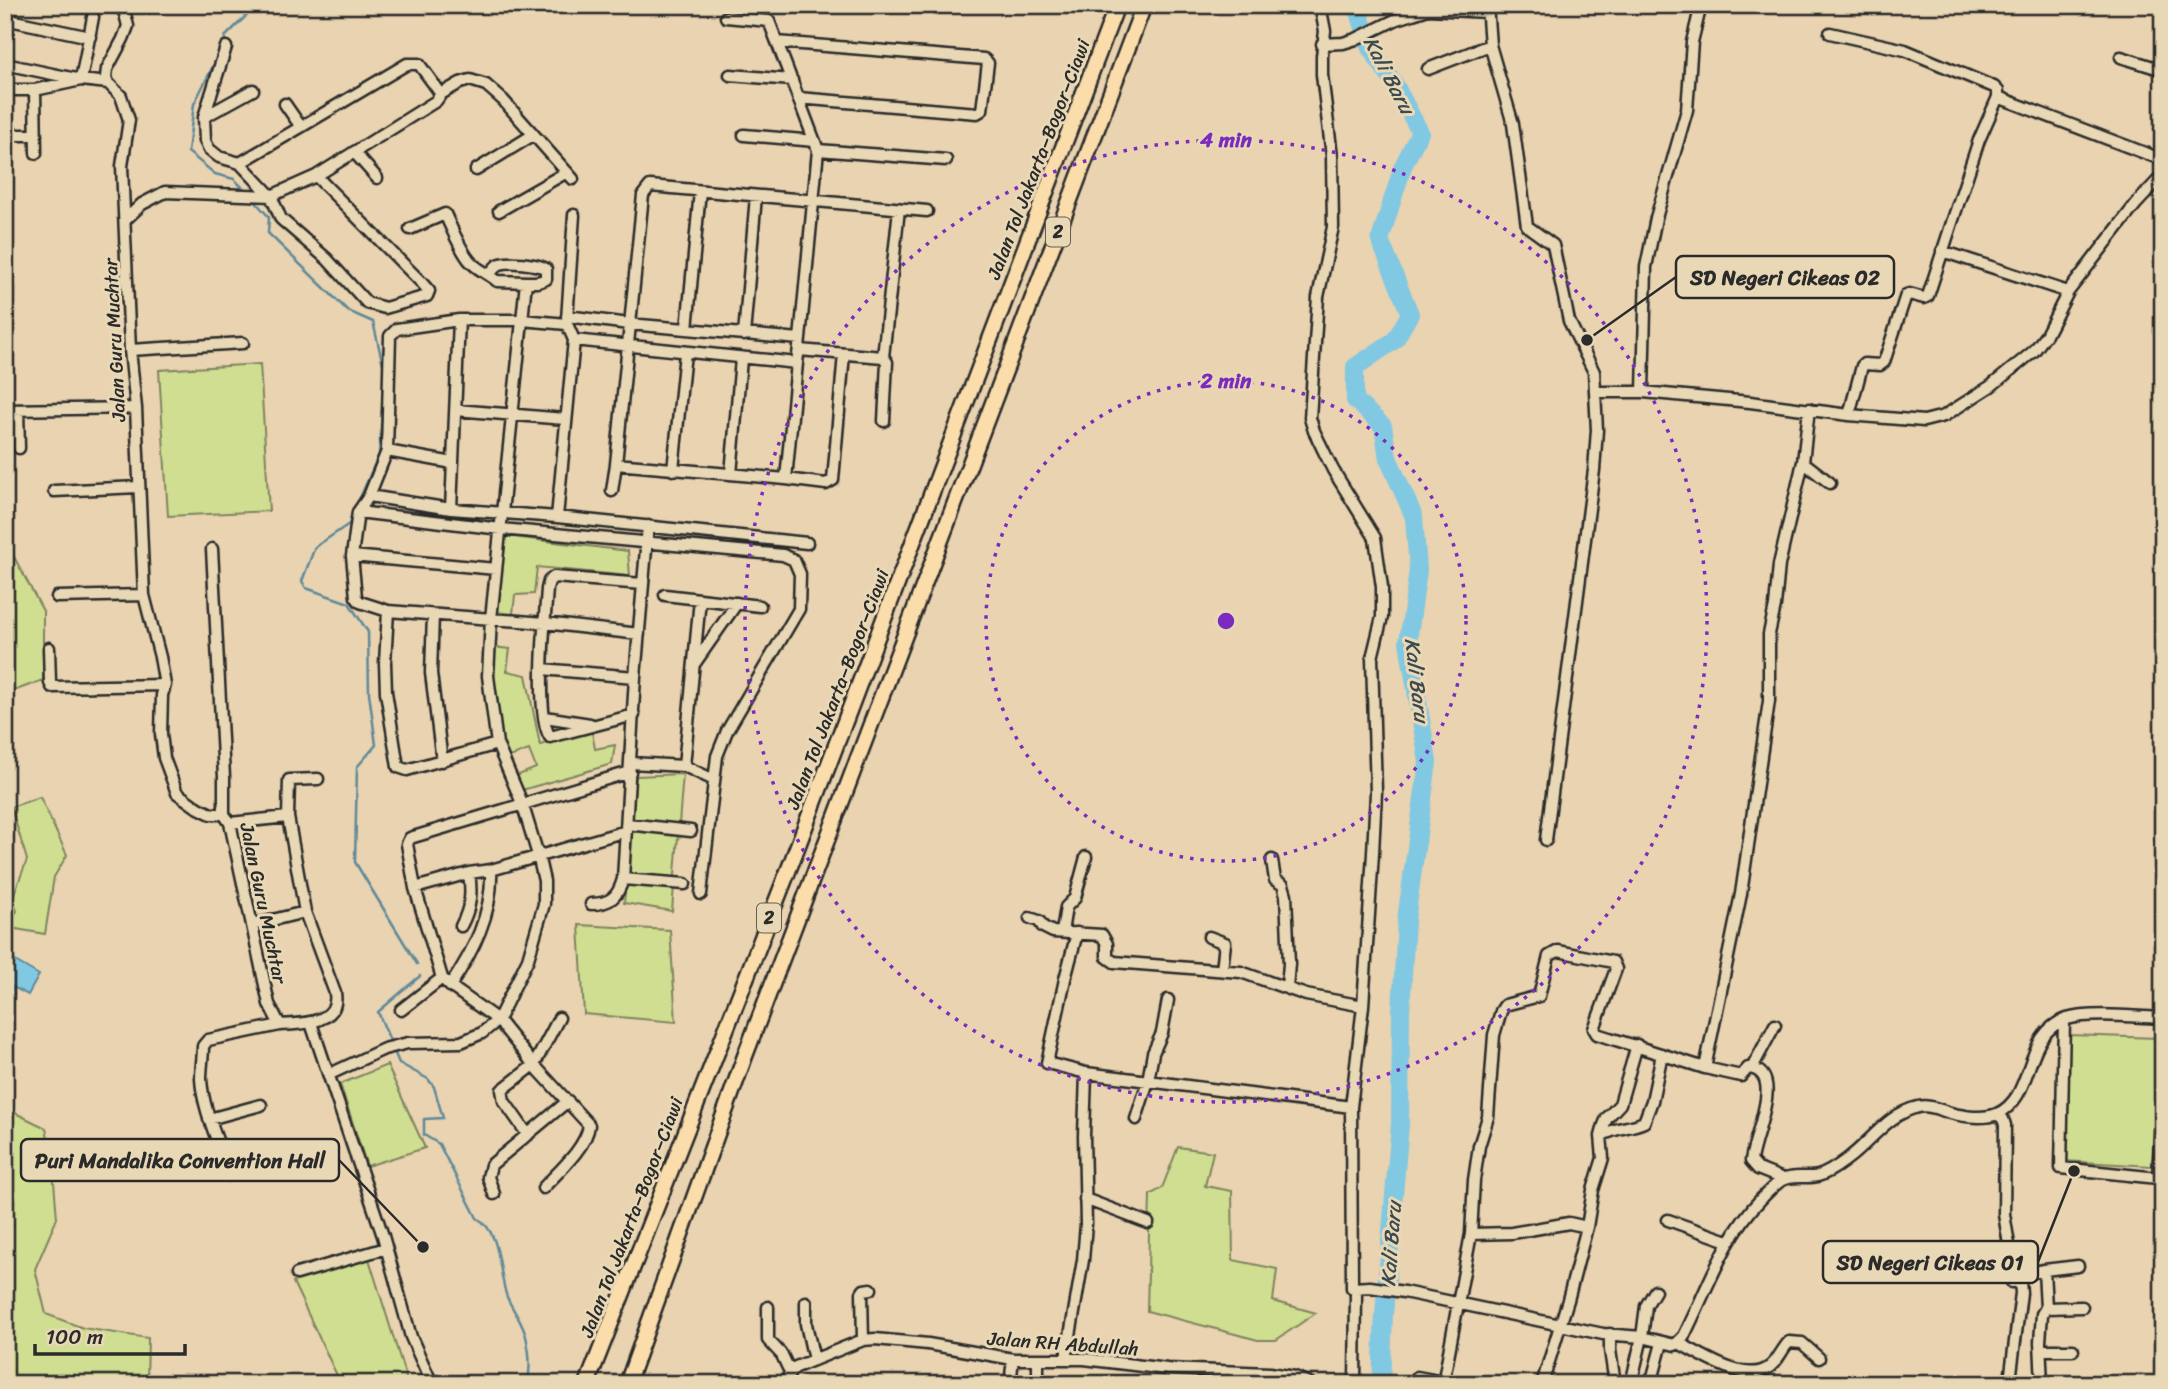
<svg xmlns="http://www.w3.org/2000/svg" width="2168" height="1389" viewBox="0 0 2168 1389" font-family="Sriracha,sans-serif">
<rect width="100%" height="100%" fill="#e9d3b0"/>
<filter id="ink" filterUnits="userSpaceOnUse"><feTurbulence type="fractalNoise" baseFrequency=".0143" numOctaves="2"/><feDisplacementMap in="SourceGraphic" scale="14" xChannelSelector="R" yChannelSelector="G"/><feConvolveMatrix kernelMatrix="1 2 1 2 8 2 1 2 1" color-interpolation-filters="sRGB"/></filter>
<g filter="url(#ink)">
<path fill="#d0de91" stroke="#7e845e" stroke-width="2" d="M 260,364 L 269,511 L 168,516 L 159,370 Z
M 505,536 L 628,551 L 630,576 L 537,567 L 534,594 L 515,595 L 513,614 L 497,612 Z
M 5,540 L 43,611 L 43,680 L 11,692 L 5,685 Z
M 492,647 L 510,649 L 507,671 L 526,675 L 540,745 L 592,732 L 595,749 L 615,745 L 612,764 L 522,790 L 516,776 L 536,768 L 529,750 L 507,758 C 494,723 492,685 492,647 Z
M 683,774 L 672,911 L 624,903 L 636,776 Z
M 40,797 L 67,855 L 54,877 L 45,934 L 5,927 L 17,911 L 12,899 L 27,860 L 11,807 Z
M 579,925 L 670,930 L 676,1022 L 584,1014 Z
M 2068,1035 L 2158,1038 L 2152,1166 L 2064,1161 Z
M 387,1065 L 425,1148 L 367,1166 L 340,1084 Z
M 5,1108 L 46,1128 L 52,1158 L 57,1218 L 35,1269 L 46,1314 L 83,1328 L 148,1338 L 147,1384 L 5,1384 L 5,1226 L 13,1226 L 5,1197 Z
M 1178,1147 L 1213,1152 L 1205,1186 L 1232,1191 L 1233,1260 L 1277,1269 L 1273,1301 L 1316,1313 L 1276,1340 L 1258,1340 L 1147,1311 L 1150,1195 L 1162,1188 Z
M 369,1259 L 408,1384 L 341,1384 L 293,1282 Z"/>
<path fill="#81c8e2" stroke="#5f8999" stroke-width="2" d="M 5,955 L 39,975 L 28,995 L 13,987 L 14,994 L 11,998 L 5,999 Z"/>
<g fill="none" stroke-linecap="round" stroke-linejoin="round">
<path stroke="#5f8999" stroke-width="2.5" d="M 224,46 L 225,37 L 247,15 L 247,5
M 219,54 L 194,104 L 188,152 L 215,174 L 234,179 L 246,191
M 253,199 L 269,217 L 268,233 L 348,311 L 373,322 L 385,373
M 357,505 L 379,454 L 384,383
M 353,514 L 349,524 L 315,547 L 302,581 L 306,588 L 349,603 L 368,632 L 369,693 L 376,745 L 357,767 L 355,862 L 417,964
M 391,1043 L 378,1012 L 420,976
M 393,1049 L 399,1063 L 428,1079 L 434,1087 L 443,1118 L 424,1119 L 424,1135 L 439,1144 L 477,1218 C 502,1232 498,1273 507,1297 C 513,1311 525,1325 527,1341 C 530,1355 531,1370 527,1384"/>
<path stroke="#81c8e2" stroke-width="18" d="M 1357,5 L 1370,48 L 1394,83 L 1420,132 L 1403,166 L 1380,240 L 1410,314 L 1395,340 L 1355,367 L 1355,400 L 1383,426 L 1388,458 L 1414,517 L 1418,570 L 1408,642 L 1428,762 L 1406,920 L 1401,1012 L 1400,1124 L 1384,1314 L 1381,1384"/>
<g stroke="#2b2b2b" stroke-width="15">
<path id="minor" d="M 120,5 L 125,14 L 128,26 L 123,39 L 107,69 L 106,77 L 108,83 L 121,96 L 129,120 L 122,166 L 130,350 L 136,408 L 144,595 L 160,657 L 165,685 L 162,695 L 161,734 L 164,758 L 177,793 L 195,806 L 211,814 L 224,814 L 230,823 L 269,1004 L 280,1025 C 301,1024 340,1024 335,993 L 305,912 L 288,817 L 230,823
M 1320,5 L 1325,31 L 1322,56 L 1322,75 L 1332,156 L 1333,227 L 1318,297 L 1310,418 L 1314,431 L 1333,470 L 1375,538 L 1382,587 L 1382,617 L 1372,658 L 1376,792 L 1373,853 L 1363,1006 L 1351,1107 L 1352,1288 L 1356,1291 L 1355,1384
M 1487,5 L 1490,45 L 1513,124 L 1527,226 L 1553,245 L 1569,321 L 1594,372 L 1597,430 L 1594,470 L 1546,840
M 726,17 L 769,21 L 818,150 L 800,339
M 5,19 L 90,37
M 1830,33 L 1905,50 L 1994,87 L 1998,91 L 1998,97 L 1979,140 L 1928,296 L 1924,298 L 1909,294 L 1906,295 L 1884,362 L 1880,365 L 1864,364 L 1862,366 L 1849,415
M 777,42 L 984,59 L 988,63 L 982,110 L 977,113 L 798,98
M 1322,44 L 1343,43 L 1356,39 L 1397,19 L 1428,9 L 1487,12
M 226,47 L 204,117 L 205,141 L 209,149 L 219,157 L 240,163 L 271,196 L 281,219 L 327,259 L 367,303 L 385,308 L 427,296 L 429,291 L 421,282 L 316,176
M 2121,57 L 2163,70
M 5,64 L 81,80 L 108,83
M 1428,69 L 1490,45
M 730,75 L 792,80
M 5,90 L 35,90 L 81,80 L 93,17
M 35,90 L 36,153
M 441,94 L 460,83 L 470,80 L 486,85 L 503,100 L 573,179
M 1998,97 L 2163,160
M 285,104 L 301,127
M 204,117 L 253,90
M 5,135 L 36,135
M 744,135 L 815,141
M 818,150 L 946,160
M 354,152 L 377,178
M 476,170 L 533,135
M 499,211 L 567,172
M 125,220 L 142,204 L 165,192 L 271,196 L 316,176 L 436,101 L 441,94 L 419,64 L 407,64 L 240,163
M 1942,251 L 2068,292
M 490,274 C 492,271 495,267 498,265 C 506,260 539,264 546,269 L 546,279 L 538,282 L 526,282
M 567,316 L 629,324 L 800,339 L 797,363 L 574,340
M 567,320 L 574,215
M 687,329 L 700,191
M 744,335 L 756,196
M 130,350 L 243,343
M 799,350 L 883,357
M 797,363 L 786,479 L 616,464 L 643,195 L 650,186 L 927,211
M 1596,392 L 1643,392 L 1750,402 L 1849,415 L 1924,421 L 1944,416 L 1991,386 L 2034,351 L 2046,335 L 2068,292 L 2136,204 L 2163,175
M 1643,392 L 1646,267 L 1656,218 L 1687,110 L 1692,42 L 1701,5
M 1809,409 L 1803,462 L 1830,483
M 5,410 L 136,408
M 18,410 L 19,448
M 456,410 L 565,419
M 884,421 L 887,362 L 883,357 L 899,209
M 387,451 L 453,463
M 673,470 L 685,353
M 731,474 L 741,359
M 786,479 L 826,484 L 833,480 L 844,354
M 54,491 L 138,487
M 612,491 L 616,464
M 369,496 L 451,509 L 557,517 L 574,340 L 567,324 L 522,320 L 459,320 L 397,329 L 390,336 L 387,451 L 369,496 L 358,512 L 357,519 L 352,556 L 356,597 L 360,602 L 388,611 L 545,623 L 639,634
M 451,509 L 459,320
M 358,512 L 501,529 L 783,555 L 794,560 L 800,574 L 799,609 L 727,731 L 717,756 L 701,894
M 557,517 L 807,543
M 212,549 L 224,777 L 224,814
M 352,556 L 496,569
M 665,595 L 760,606
M 57,597 L 144,595
M 388,611 L 385,663 L 386,692 L 398,767 L 407,770 L 497,744
M 433,615 L 431,673 L 442,761
M 49,648 L 50,683 L 52,687 L 165,685
M 695,663 L 737,603
M 542,669 L 635,677
M 634,715 L 550,737 C 535,715 545,618 547,589 L 549,581 L 554,577 L 643,584
M 545,717 L 590,724
M 631,763 L 684,766 L 714,780
M 684,766 L 700,599
M 288,817 L 289,780 L 318,779
M 627,824 L 691,831
M 1272,860 L 1275,880 L 1283,885 L 1286,895 L 1289,964 L 1287,987
M 623,879 L 685,884
M 415,888 L 469,873 L 491,870 L 626,831
M 591,904 C 610,904 618,897 623,879 L 635,677 L 648,526
M 1030,918 L 1039,921 L 1043,927 L 1053,932 L 1102,935 L 1107,944 L 1107,957 L 1114,962 L 1241,972 L 1306,995 L 1363,1006
M 252,925 L 305,912
M 461,926 C 471,907 472,893 469,873
M 1062,932 L 1066,907 L 1075,898 L 1086,857
M 1077,933 L 1065,979 L 1047,1063 L 1086,1073 L 1351,1107
M 1209,937 L 1225,943 L 1222,970
M 450,986 C 473,952 493,913 491,870
M 401,1010 L 442,978
M 2064,1020 L 2061,1168 L 2158,1178 L 2163,1184
M 311,1023 L 383,1236 L 411,1337 L 432,1384
M 1705,1068 L 1741,1076 L 1748,1068 C 1787,1071 1753,1137 1751,1161 L 1758,1169 L 1783,1179
M 1752,1068 L 1775,1025
M 330,1074 L 384,1049 L 408,1043 L 461,1042 L 482,1033 L 498,1020 L 528,959 L 544,904 L 544,881 L 538,855 L 522,803 L 497,744 L 488,676 L 491,619 L 526,282 L 497,281 C 488,273 477,270 469,260 C 459,247 452,229 445,214 L 410,229
M 1997,1114 L 2003,1119 L 2005,1125 L 2004,1214 L 2013,1269 L 2009,1275 L 2012,1282 L 2020,1281 L 2022,1274 L 2020,1271 L 2013,1269
M 209,1119 L 261,1105
M 1136,1119 L 1148,1081 L 1153,1053 L 1162,1033 L 1168,1000
M 528,1135 L 504,1101 L 502,1090 L 534,1065 L 559,1018
M 1601,1136 C 1617,1126 1629,1129 1644,1122 L 1652,1101 L 1662,1054
M 150,1164 L 182,1163 L 222,1151
M 229,1175 C 220,1143 203,1112 201,1079 C 201,1068 203,1057 203,1046 L 208,1040 L 280,1025
M 2158,1178 L 2163,1090
M 543,1188 C 557,1173 587,1147 589,1125 L 534,1065 L 498,1020 L 450,986 L 442,978 L 415,888 L 407,844 L 410,838 L 630,772
M 494,1194 L 488,1177 L 491,1165 L 568,1101
M 1085,1199 L 1148,1223
M 1668,1220 L 1728,1241
M 1471,1234 L 1512,1233 L 1569,1223 L 1587,1227
M 2044,1270 L 2078,1266
M 297,1274 L 386,1248
M 2022,1274 L 2044,1270 L 2046,1308 L 2042,1314 L 2040,1342 L 2042,1384
M 1352,1288 L 1370,1287 L 1404,1292 L 1603,1334 L 1642,1337 L 1675,1345 L 1684,1336 C 1708,1288 1724,1237 1762,1198 C 1768,1192 1774,1185 1782,1180 C 1794,1174 1806,1179 1818,1176 C 1829,1173 1838,1166 1846,1160 C 1870,1143 1887,1114 1918,1107 C 1928,1105 1935,1108 1944,1111 C 1958,1116 1982,1120 1997,1114 C 2036,1097 2022,1033 2067,1019 C 2091,1012 2136,1017 2163,1018
M 806,1302 L 806,1324 L 814,1360
M 768,1307 L 768,1340 L 782,1355 L 790,1372
M 2046,1308 L 2082,1307
M 1610,1334 L 1610,1350 L 1615,1384
M 863,1340 L 862,1293 L 864,1290 L 871,1289
M 1679,1343 C 1700,1354 1745,1384 1768,1368 C 1778,1362 1781,1350 1789,1342 L 1802,1343 L 1819,1358
M 2041,1350 L 2073,1350
M 1066,1359 L 1083,1260 L 1086,1224 L 1084,1136 L 1086,1073
M 1417,1377 L 1444,1382
M 2010,1381 L 2021,1293 L 2020,1281
M 786,1384 L 790,1372 L 796,1367 L 863,1340 L 875,1339 L 928,1344 L 1013,1359 L 1084,1359 L 1167,1369 L 1270,1373 L 1295,1377 L 1311,1384
M 1010,1384 L 1013,1359
M 1038,1384 L 1038,1359
M 1443,1384 L 1471,1234 L 1474,1180 L 1479,1146 L 1488,1117 L 1494,1035 L 1501,1011 L 1505,1005 L 1539,996 L 1549,956 L 1558,951 L 1613,962 L 1616,969 L 1594,1029 L 1597,1034 L 1705,1068 L 1741,894 L 1769,701 L 1769,634 L 1775,606 L 1779,565 L 1803,462
M 1542,1384 L 1568,1300 L 1587,1227 L 1593,1190 L 1603,1158 L 1601,1136 L 1604,1125 L 1607,1118 L 1620,1104 L 1637,1045
M 1631,1384 L 1642,1337 L 1646,1306 L 1655,1291
M 1651,1384 L 1662,1343"/>
</g>
<g stroke="#2b2b2b" stroke-width="19">
<path id="highway" d="M 587,1384 L 792,861 L 1117,5
M 627,1384 L 745,1056 L 1144,5"/>
</g>
<use href="#minor" stroke="#e9d8b5" stroke-width="10"/>
<use href="#highway" stroke="#faddab" stroke-width="14"/>
</g>
</g>
<g fill="none" stroke="#7b2cbf" stroke-width="3.5" stroke-dasharray="3.5 7">
<circle cx="1226" cy="621" r="240"/>
<circle cx="1226" cy="621" r="481"/>
</g>
<g text-anchor="middle" stroke-width="6" stroke-linejoin="round" paint-order="stroke">
<g fill="#e9d8b5" stroke="#645f54" stroke-width="2">
<rect x="1046" y="217.5" width="24" height="29" rx="5"/>
<rect x="757" y="903.5" width="24" height="29" rx="5"/>
</g>
<g font-size="18" font-weight="bold" fill="#2b2b2b">
<text x="1058" y="238">2</text>
<text x="769" y="924">2</text>
</g>
<g font-size="19" fill="#2b2b2b" stroke="#e9d8b5">
<text transform="translate(1038 159) rotate(-69)" y="7">Jalan Tol Jakarta–Bogor–Ciawi</text>
<text transform="translate(114 340) rotate(-93)" y="7">Jalan Guru Muchtar</text>
<text transform="translate(837 689) rotate(-69)" y="7">Jalan Tol Jakarta–Bogor–Ciawi</text>
<text transform="translate(264 903) rotate(78)" y="7">Jalan Guru Muchtar</text>
<text transform="translate(631 1217) rotate(-69)" y="7">Jalan Tol Jakarta–Bogor–Ciawi</text>
<text transform="translate(1063 1343) rotate(4)" y="7">Jalan RH Abdullah</text>
</g>
<g font-size="21" font-style="italic" fill="#3c4a50" stroke="#e9d8b5">
<text transform="translate(1389 75) rotate(62)" y="7">Kali Baru</text>
<text transform="translate(1417 680) rotate(83)" y="7">Kali Baru</text>
<text transform="translate(1391 1244) rotate(-86)" y="7">Kali Baru</text>
</g>
</g>
<circle cx="1226" cy="621" r="10" fill="#7b2cbf" stroke="#e9d8b5" stroke-width="3.5"/>
<g font-size="21" text-anchor="middle" font-weight="bold" fill="#7b2cbf" stroke="#e9d8b5" stroke-width="6" stroke-linejoin="round" paint-order="stroke">
<text x="1226" y="147">4 min</text>
<text x="1226" y="388">2 min</text>
</g>
<path fill="none" stroke="#2b2b2b" stroke-width="2.5" d="M1587 340L1676 277M423 1247L339 1160M2074 1171L2038 1262"/>
<g fill="#2b2b2b" stroke="#e9d8b5" stroke-width="2.5">
<circle cx="1587" cy="340" r="7"/>
<circle cx="423" cy="1247" r="7"/>
<circle cx="2074" cy="1171" r="7"/>
</g>
<g fill="#e9d8b5" stroke="#2b2b2b" stroke-width="2.5">
<rect x="1676" y="256" width="218" height="42" rx="7"/>
<rect x="21" y="1139" width="318" height="42" rx="7"/>
<rect x="1823" y="1241" width="215" height="42" rx="7"/>
</g>
<g font-size="21" text-anchor="middle" font-weight="bold" fill="#2b2b2b">
<text x="1785" y="285">SD Negeri Cikeas 02</text>
<text x="180" y="1168">Puri Mandalika Convention Hall</text>
<text x="1930" y="1270">SD Negeri Cikeas 01</text>
</g>
<rect width="2168" height="1389" fill="none" stroke="#e9d8b5" stroke-width="28"/>
<rect x="14" y="14" width="2140" height="1361" fill="none" stroke="#2b2b2b" stroke-width="2.5" filter="url(#ink)"/>
<path d="M35 1344v10h150v-10" fill="none" stroke="#2b2b2b" stroke-width="3.5"/>
<text x="46" y="1344" font-size="21" fill="#2b2b2b" stroke="#e9d8b5" stroke-width="5" paint-order="stroke">100 m</text>
</svg>
